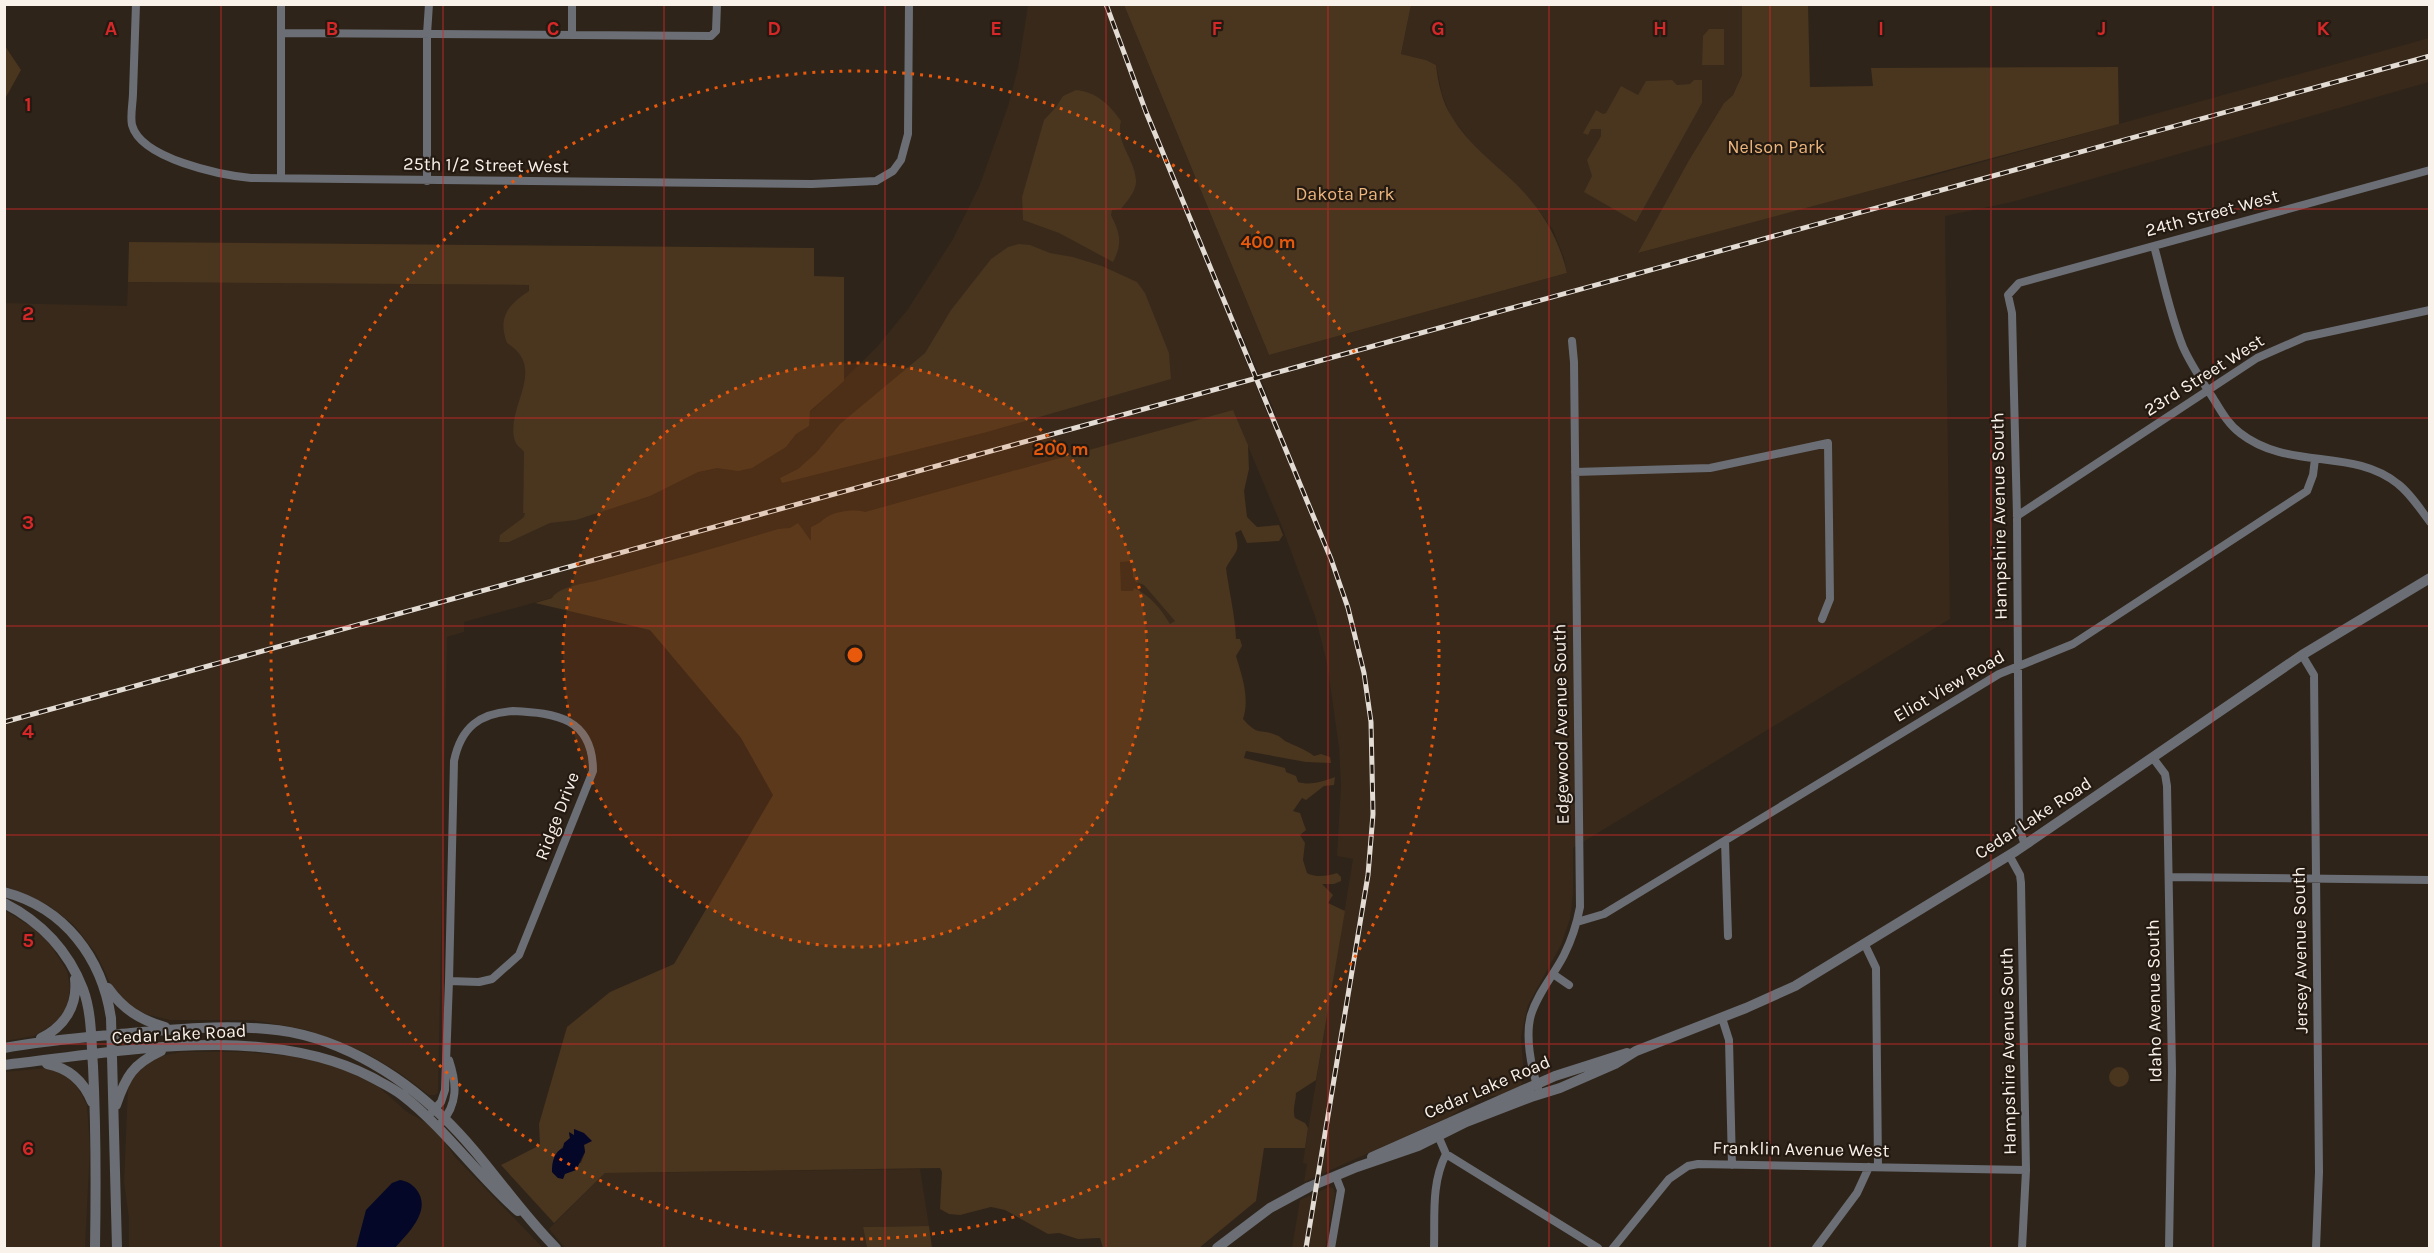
<svg xmlns="http://www.w3.org/2000/svg" width="2434" height="1253" viewBox="0 0 2434 1253" font-family="Karla,sans-serif">
<rect width="100%" height="100%" fill="#2e241a"/>
<path fill="#38291a" fill-rule="evenodd" d="M 1028,5 L 1124,5 L 1269,355 L 1567,273 L 1564,258 L 1553,230 L 1530,199 L 1472,144 L 1450,115 L 1442,94 L 1436,65 L 1426,60 L 1401,54 L 1411,5 L 1742,5 L 1742,75 L 1733,95 L 1724,103 L 1689,160 L 1639,253 L 1884,186 L 1924,178 L 2429,38 L 2429,82 L 2012,202 L 1945,216 L 1950,619 L 1573,848 L 1573,894 L 1570,919 L 1561,945 L 1528,1005 L 1521,1037 L 1524,1076 L 1521,1086 L 1501,1095 L 1487,1097 L 1466,1106 L 1449,1117 L 1304,1182 L 1307,1164 L 1303,1163 L 1305,1148 L 1353,859 L 1337,856 L 1341,785 L 1339,747 L 1327,663 L 1315,616 L 1282,527 L 1233,411 L 1178,920 L 835,819 L 613,581 L 464,622 L 464,632 L 447,637 L 438,1093 L 435,1095 L 429,1095 L 398,1072 L 366,1053 L 307,1030 L 252,1020 L 170,1020 L 145,1014 L 128,1004 L 111,985 L 97,955 L 74,925 L 48,905 L 5,886 L 4,303 L 127,306 L 128,282 L 529,285 L 523,513 L 764,446 L 811,411 L 876,348 L 908,309 L 953,239 L 979,187 L 1008,106 L 1018,68 ZM 1242,334 L 1276,415 L 1269,418 L 1236,337 Z
M 4,910 L 32,927 L 50,944 L 67,971 L 70,986 L 68,1005 L 57,1022 L 34,1036 L 5,1041 Z
M 181,1052 L 246,1052 L 291,1056 L 342,1067 L 379,1087 L 407,1112 L 427,1123 L 443,1139 L 455,1157 L 543,1248 L 129,1248 L 129,1219 L 124,1182 L 128,1086 L 133,1077 L 146,1064 L 161,1056 Z
M 46,1068 L 62,1073 L 76,1084 L 87,1105 L 90,1148 L 85,1248 L 5,1248 L 4,1072 Z
M 920,1169 L 929,1226 L 863,1227 L 867,1248 L 565,1248 L 549,1229 L 605,1173 Z
M 1329,1187 L 1333,1188 L 1335,1194 L 1325,1248 L 1292,1248 L 1300,1200 Z"/>
<path fill="#4a351e" fill-rule="evenodd" d="M 1124,5 L 1411,5 L 1401,54 L 1426,60 L 1436,65 C 1438,82 1442,102 1452,117 C 1468,144 1493,162 1515,183 C 1541,208 1559,238 1567,273 L 1269,355 Z
M 1742,5 L 1808,5 L 1810,87 L 1873,86 L 1871,68 L 2118,67 L 2119,124 L 1638,253 L 1689,160 L 1724,103 L 1733,95 L 1742,75 Z
M 1709,29 L 1724,29 L 1724,65 L 1702,65 L 1703,36 Z
M 5,46 L 21,70 L 6,97 L 4,97 Z
M 1672,80 L 1677,85 L 1690,84 L 1694,80 L 1702,80 L 1702,103 L 1636,222 L 1584,192 L 1592,176 L 1587,160 L 1601,136 L 1601,129 L 1591,129 L 1588,135 L 1583,133 L 1596,110 L 1603,114 L 1606,113 L 1621,86 L 1638,95 L 1646,81 Z
M 1076,90 C 1097,92 1110,105 1121,121 C 1115,142 1135,159 1136,180 C 1137,191 1127,201 1121,209 L 1112,210 L 1111,215 C 1120,233 1123,243 1113,262 L 1059,233 L 1023,220 L 1022,197 L 1044,120 L 1056,107 L 1063,96 Z
M 129,242 L 814,248 L 814,276 L 844,277 L 844,381 L 810,411 L 809,426 L 796,434 L 786,447 L 752,468 L 738,471 L 717,468 L 698,472 L 650,496 L 576,520 L 550,523 L 509,542 L 499,542 L 500,535 L 524,517 L 525,513 L 523,513 L 524,452 C 522,449 516,445 515,441 C 504,408 549,369 507,343 C 497,317 509,304 529,291 L 529,285 L 128,282 Z
M 1019,244 L 1030,245 L 1050,253 L 1073,257 L 1102,266 L 1137,282 L 1145,293 L 1169,353 L 1171,379 L 987,432 L 782,483 L 780,478 L 798,469 L 816,453 L 840,424 L 925,353 L 951,310 L 991,259 L 1008,247 Z
M 1233,410 L 1248,445 L 1249,469 L 1244,491 L 1247,517 L 1257,527 L 1279,525 L 1283,535 L 1279,541 L 1247,543 L 1241,530 L 1235,533 C 1241,553 1235,551 1226,568 C 1229,591 1235,615 1236,639 L 1240,639 L 1242,646 L 1236,656 C 1242,676 1250,698 1243,719 C 1259,737 1259,728 1276,735 C 1280,736 1282,739 1285,741 C 1295,746 1305,749 1314,756 L 1321,754 L 1330,757 L 1331,763 L 1306,762 L 1246,751 L 1244,758 L 1285,768 L 1286,772 L 1296,776 L 1298,782 C 1311,786 1324,781 1335,777 L 1334,785 L 1324,786 L 1306,800 L 1302,798 L 1293,811 L 1300,813 L 1306,830 L 1300,835 L 1305,843 L 1303,860 L 1307,873 C 1316,878 1327,876 1337,873 L 1341,877 L 1341,881 L 1334,884 L 1322,884 L 1333,895 L 1328,903 L 1345,911 L 1316,1080 L 1296,1093 C 1296,1101 1292,1110 1295,1118 L 1305,1123 L 1308,1128 L 1305,1148 L 1264,1148 L 1256,1201 L 1199,1248 L 1103,1248 L 1100,1238 L 1078,1239 L 1059,1233 L 1048,1234 L 1005,1210 L 991,1207 L 960,1215 L 949,1214 L 940,1209 L 942,1172 L 940,1168 L 605,1173 L 554,1223 L 501,1165 L 540,1145 L 539,1124 L 567,1027 L 610,992 L 674,964 L 773,795 L 741,738 L 650,630 L 535,603 L 552,598 C 559,586 585,584 599,580 C 659,564 719,547 778,529 L 790,528 L 798,523 L 811,541 L 811,527 C 819,524 821,521 827,517 C 837,511 854,509 865,512 ZM 1132,561 L 1133,577 L 1136,582 L 1144,585 L 1175,621 L 1170,624 C 1161,609 1150,595 1134,588 L 1133,591 L 1121,591 L 1120,562 ZM 569,1133 L 584,1145 L 585,1152 L 581,1163 L 578,1163 L 558,1178 L 552,1172 C 552,1155 561,1150 570,1138 Z
M2109 1077a10 10 0 1 1 20 0a10 10 0 1 1-20 0Z
M 929,1226 L 932,1248 L 867,1248 L 863,1227 Z"/>
<path fill="#040728" d="M 574,1129 L 584,1133 L 592,1141 L 584,1145 L 585,1152 L 576,1170 L 565,1174 L 563,1179 L 558,1178 L 552,1172 C 552,1162 554,1152 563,1148 L 564,1143 L 570,1138 L 569,1132 L 574,1135 Z
M 400,1180 C 407,1181 412,1184 416,1189 C 433,1210 408,1233 395,1248 L 356,1248 L 366,1210 L 392,1183 Z"/>
<g fill="none" stroke-linecap="round" stroke-linejoin="round">
<path stroke="#6b6e74" stroke-width="8" d="M 136,4 C 135,34 134,63 133,93 C 133,102 130,116 132,125 C 141,159 221,175 251,178 L 812,184 L 876,181 L 893,171 L 901,160 L 908,134 L 909,4
M 572,4 L 572,35
M 281,33 L 711,36 L 716,31 L 717,4
M 281,178 L 281,4
M 427,181 L 427,34 L 429,4
M 2154,246 C 2163,279 2170,315 2183,347 C 2191,365 2202,381 2213,398 C 2221,411 2228,424 2240,433 C 2288,471 2353,447 2398,484 C 2411,494 2420,509 2430,522
M 1575,472 L 1710,468 L 1828,443 L 1830,599 L 1822,619
M 2017,516 L 2257,358 L 2305,337 L 2430,310
M 2302,655 L 2314,675 L 2319,1172 L 2316,1248
M 513,711 C 556,713 593,718 593,771 L 519,955 L 492,979 L 479,982 L 449,981 L 454,761 C 461,727 480,713 513,711 Z
M 2153,758 L 2165,774 L 2167,786 L 2172,1071 L 2169,1248
M 1725,841 L 1728,936
M 2025,845 L 2019,828 L 2017,516 L 2012,313 L 2008,295 L 2019,283 L 2430,170
M 2009,855 L 2020,875 L 2021,883 L 2026,1170 L 2022,1248
M 2169,877 L 2430,880
M 1577,922 L 1604,914 L 1999,674 L 2073,644 L 2307,491 L 2313,475 L 2315,459
M 1865,945 L 1876,968 L 1878,1167
M 1553,974 L 1569,985
M 1722,1018 L 1729,1040 L 1732,1165
M 1538,1088 C 1531,1067 1525,1036 1531,1015 C 1538,992 1554,975 1564,955 C 1572,939 1577,923 1580,907 L 1574,362 L 1572,341
M 432,1112 L 441,1102 L 445,1090 L 449,981
M 441,1123 C 458,1104 457,1084 449,1060
M 1436,1131 L 1446,1154 L 1598,1248
M 1331,1248 L 1341,1190 L 1336,1177
M 1434,1248 C 1435,1215 1431,1184 1446,1154
M 1613,1248 L 1669,1179 L 1688,1166 L 1698,1164 L 2026,1170
M 1816,1248 L 1857,1193 L 1869,1167"/>
<path stroke="#6b6e74" stroke-width="10" d="M 4,892 C 65,908 102,958 111,1018 L 117,1248
M 4,903 C 41,922 68,950 83,989 C 92,1013 91,1040 93,1066 C 96,1126 96,1188 95,1248
M 108,988 C 123,1009 140,1020 165,1027
M 41,1038 C 64,1027 78,1006 75,979
M 4,1048 C 47,1040 89,1037 131,1033 C 176,1029 222,1025 267,1029 C 333,1034 397,1072 443,1117 C 485,1157 515,1207 556,1248
M 47,1064 C 69,1068 84,1082 92,1102
M 4,1065 C 119,1052 265,1022 371,1077 C 382,1083 393,1088 402,1095 C 446,1129 477,1175 518,1211
M 116,1105 C 126,1076 133,1064 161,1051
M 1372,1157 L 1555,1076 L 1627,1053
M 1217,1248 L 1270,1208 L 1309,1187 L 1357,1167 L 1418,1146 L 1466,1122 L 1531,1097 L 1560,1088 L 1615,1064 L 1636,1051 L 1746,1008 L 1795,986 L 2016,851 L 2302,655 L 2430,578"/>
<g stroke="#e3dcd4" stroke-width="5">
<path id="rail" d="M 1106,4 L 1146,112 L 1331,559 L 1348,608 L 1364,673 L 1371,722 L 1373,814 L 1368,875 L 1306,1248
M 4,722 L 2430,56"/>
</g>
<use href="#rail" stroke="#241a11" stroke-width="3" stroke-dasharray="9" stroke-linecap="butt"/>
</g>
<path fill="none" stroke="#d62828" stroke-width="1.5" stroke-opacity="0.55" d="M 221,4 L 221,1248M 443,4 L 443,1248M 664,4 L 664,1248M 885,4 L 885,1248M 1106,4 L 1106,1248M 1328,4 L 1328,1248M 1549,4 L 1549,1248M 1770,4 L 1770,1248M 1991,4 L 1991,1248M 2213,4 L 2213,1248M 4,209 L 2430,209M 4,418 L 2430,418M 4,626 L 2430,626M 4,835 L 2430,835M 4,1044 L 2430,1044"/>
<circle cx="855" cy="655" r="292" fill="#e8590c" fill-opacity=".12"/>
<g fill="none" stroke="#e8590c" stroke-width="3" stroke-dasharray="3 6">
<circle cx="855" cy="655" r="292"/>
<circle cx="855" cy="655" r="584"/>
</g>
<g text-anchor="middle" stroke-width="4.5" stroke-linejoin="round" paint-order="stroke">
<g font-size="18" fill="#edb67e" stroke="#241a11">
<text x="1776" y="153">Nelson Park</text>
<text x="1345" y="200">Dakota Park</text>
</g>
<g font-size="18" fill="#f9f2eb" stroke="#241a11">
<text transform="translate(486 165) rotate(1)" y="6">25th 1/2 Street West</text>
<text transform="translate(2212 213) rotate(-15)" y="6">24th Street West</text>
<text transform="translate(2204 375) rotate(-32)" y="6">23rd Street West</text>
<text transform="translate(1999 516) rotate(-91)" y="6">Hampshire Avenue South</text>
<text transform="translate(1949 686) rotate(-30)" y="6">Eliot View Road</text>
<text transform="translate(1561 724) rotate(-91)" y="6">Edgewood Avenue South</text>
<text transform="translate(557 816) rotate(-69)" y="6">Ridge Drive</text>
<text transform="translate(2033 818) rotate(-33)" y="6">Cedar Lake Road</text>
<text transform="translate(2300 950) rotate(-91)" y="6">Jersey Avenue South</text>
<text transform="translate(2154 1001) rotate(-91)" y="6">Idaho Avenue South</text>
<text transform="translate(179 1034) rotate(-3)" y="6">Cedar Lake Road</text>
<text transform="translate(2008 1051) rotate(-91)" y="6">Hampshire Avenue South</text>
<text transform="translate(1487 1087) rotate(-23)" y="6">Cedar Lake Road</text>
<text transform="translate(1801 1149) rotate(1)" y="6">Franklin Avenue West</text>
</g>
</g>
<g font-size="20" text-anchor="middle" font-weight="bold" fill="#d62828" stroke="#241a11" stroke-width="4.5" stroke-linejoin="round" paint-order="stroke">
<text x="111" y="35">A</text>
<text x="332" y="35">B</text>
<text x="553" y="35">C</text>
<text x="774" y="35">D</text>
<text x="996" y="35">E</text>
<text x="1217" y="35">F</text>
<text x="1438" y="35">G</text>
<text x="1660" y="35">H</text>
<text x="1881" y="35">I</text>
<text x="2102" y="35">J</text>
<text x="2323" y="35">K</text>
<text x="28" y="111">1</text>
<text x="28" y="320">2</text>
<text x="28" y="529">3</text>
<text x="28" y="738">4</text>
<text x="28" y="947">5</text>
<text x="28" y="1155">6</text>
</g>
<circle cx="855" cy="655" r="9" fill="#e8590c" stroke="#241a11" stroke-width="3"/>
<g font-size="18" text-anchor="middle" font-weight="bold" fill="#e8590c" stroke="#241a11" stroke-width="4.5" stroke-linejoin="round" paint-order="stroke">
<text x="1268" y="248">400 m</text>
<text x="1061" y="455">200 m</text>
</g>
<rect width="2434" height="1253" fill="none" stroke="#f9f2eb" stroke-width="12"/>
</svg>
